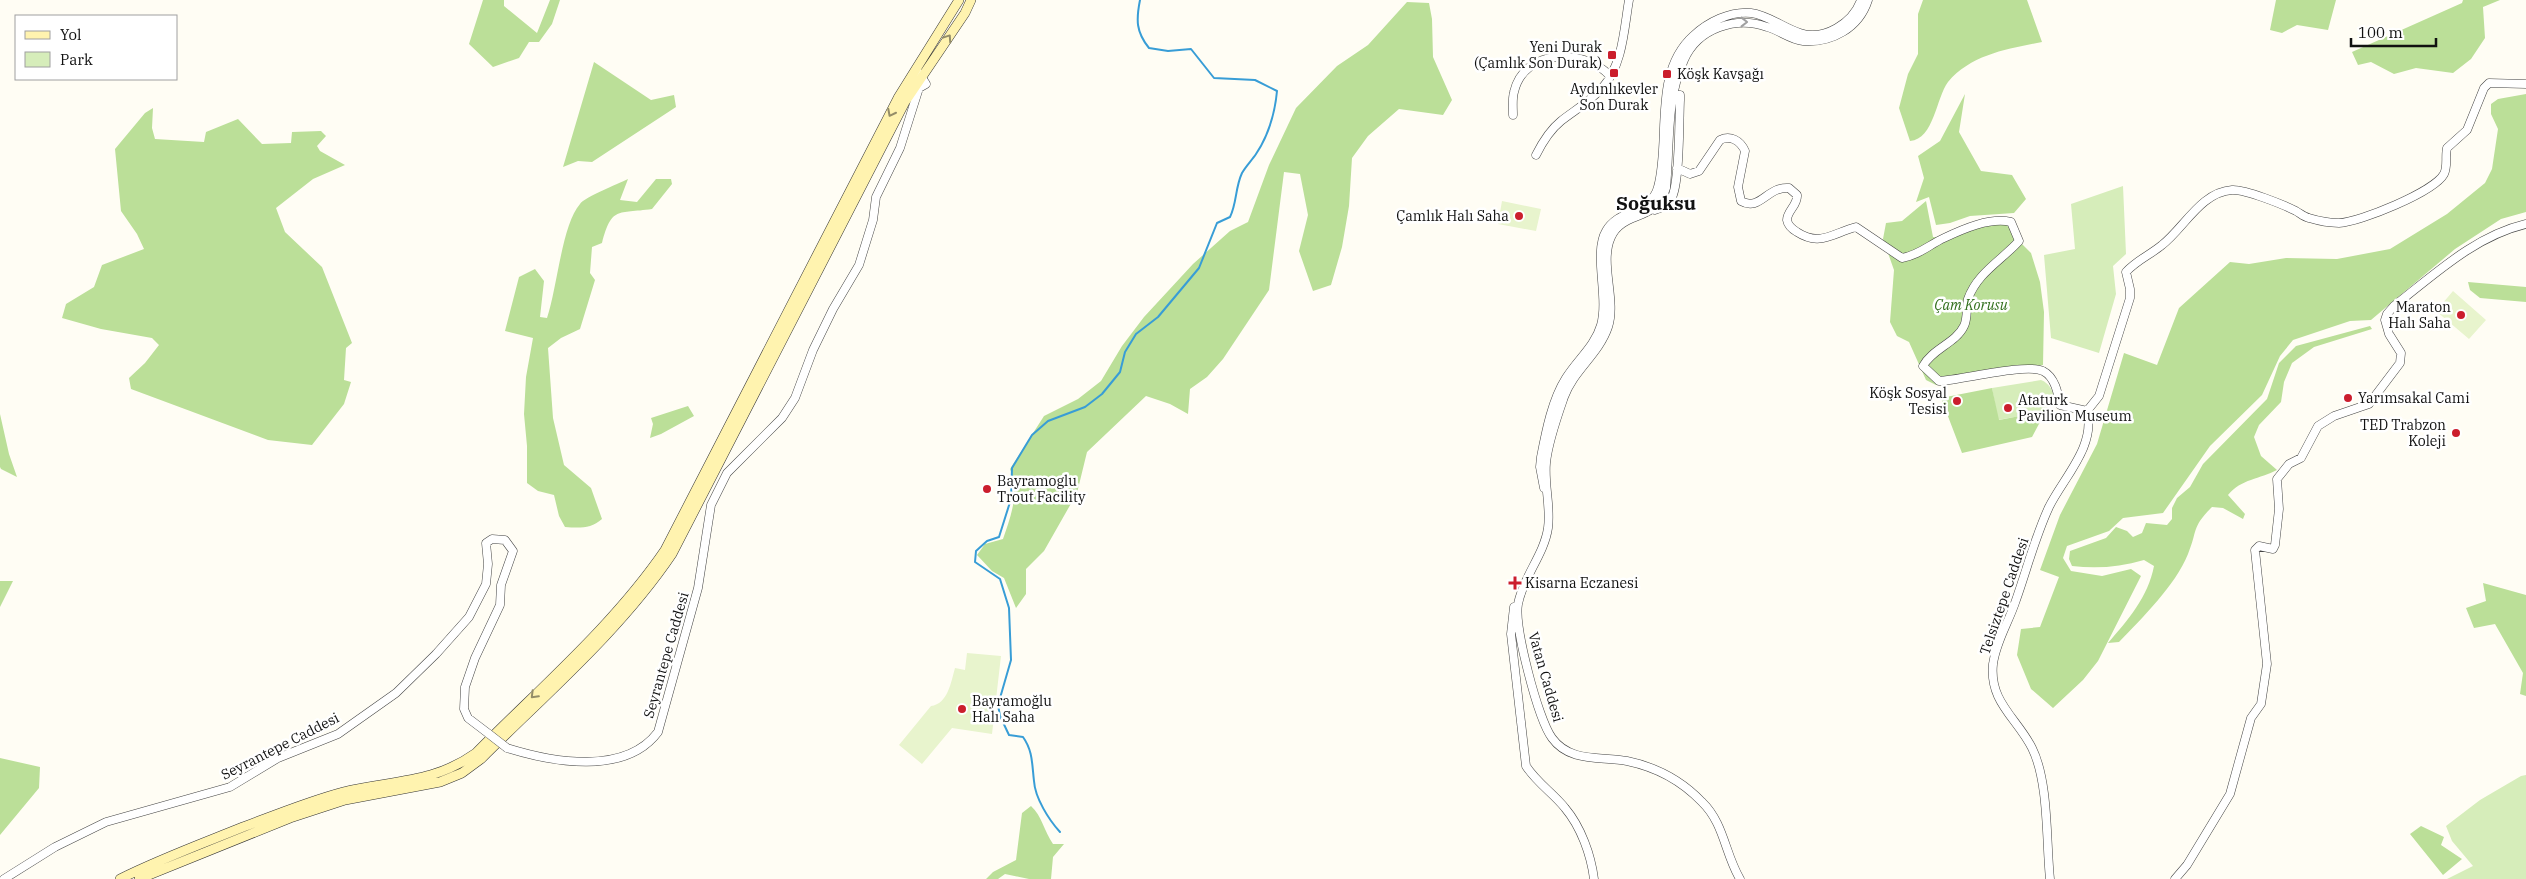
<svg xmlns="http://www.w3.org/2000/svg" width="2526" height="879" viewBox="0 0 2526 879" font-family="'IBM Plex Serif',serif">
<rect width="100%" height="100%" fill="#fffdf4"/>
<path fill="#d6edba" d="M 2123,186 L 2126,254 L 2113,266 L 2116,294 L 2099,353 L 2051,338 L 2044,255 L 2075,249 L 2071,204 Z
M 2041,380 C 2049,383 2054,391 2054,400 C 2041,415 2018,416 1998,420 L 1992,388 Z
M 2526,775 L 2526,879 L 2447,879 L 2473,866 L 2452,841 L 2446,826 L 2480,800 L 2521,776 Z"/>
<path fill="#bbdf98" d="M 483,0 L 504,0 L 504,6 L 537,33 L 550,0 L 560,0 L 552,24 L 539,42 L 529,42 L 519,58 L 493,67 L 469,44 Z
M 1923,0 L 2027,0 L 2042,42 C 2008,49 1972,54 1948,82 C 1936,98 1934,139 1910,141 L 1899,108 L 1908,74 L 1918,54 L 1918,14 Z
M 2276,0 L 2336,0 L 2328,30 L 2297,25 L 2282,33 L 2270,30 Z
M 2463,0 L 2500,0 L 2483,7 L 2485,38 L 2471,59 L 2453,73 L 2416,68 L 2394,74 L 2371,62 L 2358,65 L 2352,52 L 2462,3 Z
M 1407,2 L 1429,3 L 1432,19 L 1433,57 L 1452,100 L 1443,115 L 1399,109 L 1368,136 L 1352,158 L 1349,206 L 1342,247 L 1331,285 L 1313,291 L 1299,251 L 1308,215 L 1300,174 L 1284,172 L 1269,290 L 1223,359 L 1207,377 L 1190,389 L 1188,414 L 1170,404 L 1146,396 L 1087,452 L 1077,493 L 1044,551 L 1026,569 L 1026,594 L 1016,608 L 1004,578 L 992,571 L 977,555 L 985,544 L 1003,539 C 1011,516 1020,492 1010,469 L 1044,416 L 1078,399 L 1101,381 L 1122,346 L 1144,317 L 1193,264 L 1230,231 L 1248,222 L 1269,165 L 1296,108 L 1337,66 L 1368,45 Z
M 594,62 L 651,100 L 674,95 L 676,107 L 592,162 L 578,161 L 563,167 Z
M 1965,94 L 1959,132 L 1981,171 L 2012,175 L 2026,199 L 2014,213 L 1970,216 L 1950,223 L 1936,225 L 1929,197 L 1916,202 L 1924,178 L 1918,156 L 1940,141 Z
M 2526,94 L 2526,212 L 2501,219 L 2455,249 L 2371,320 L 2350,321 L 2293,340 L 2280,356 L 2262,395 L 2210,446 L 2163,513 L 2123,518 L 2109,531 L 2067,546 L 2063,558 L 2071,571 L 2102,576 L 2131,569 L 2141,576 L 2098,661 L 2083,680 L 2053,708 L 2031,689 L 2017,655 L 2021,629 L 2040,627 L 2059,577 L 2040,570 L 2060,515 L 2097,444 L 2124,353 L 2157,365 L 2179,308 L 2230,262 L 2249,264 L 2286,258 L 2337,259 L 2390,249 L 2447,214 L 2485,183 L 2492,169 L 2498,129 L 2491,114 L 2491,104 L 2498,99 Z
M 153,108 L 152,128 L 155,139 L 204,142 L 206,132 L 238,119 L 262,144 L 291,143 L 292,132 L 321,131 L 326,136 L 317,146 L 320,151 L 345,165 L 313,179 L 276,208 L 285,232 L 322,267 L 352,343 L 346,348 L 344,380 L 351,382 L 344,404 L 312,445 L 268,440 L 131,389 L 129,378 L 145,363 L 159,345 L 152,338 L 101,329 L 62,318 L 66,304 L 94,287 L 102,265 L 144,249 L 137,234 L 121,211 L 115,149 L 145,113 Z
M 628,179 L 620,200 L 637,202 L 656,179 L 671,179 L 672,184 L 652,209 C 617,214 612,206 602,243 L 592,247 L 590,273 L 595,280 L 580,329 L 561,338 L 548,348 L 553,418 L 564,465 L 591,488 L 602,519 C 591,529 579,528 565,527 L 559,516 L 554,495 L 538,491 L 527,483 L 527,446 L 524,414 L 526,377 L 533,338 L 505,331 L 519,277 L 535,269 L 544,281 L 540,317 L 547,318 C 557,289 562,224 580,204 C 585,197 618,184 628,179 Z
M 1926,201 L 1933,237 L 1943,238 L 1979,224 L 2011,222 L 2019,241 L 2031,253 L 2040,282 L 2044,312 L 2043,365 L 1936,385 L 1926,380 L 1909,342 L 1897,336 L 1890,322 L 1894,270 L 1883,239 L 1886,223 L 1902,221 Z
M 2468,282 L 2526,287 L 2526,302 L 2480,298 L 2470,290 Z
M 2370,326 L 2372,329 L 2314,347 L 2292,363 L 2284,382 L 2281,402 L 2259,425 L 2254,437 L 2261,456 L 2277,470 C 2260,479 2241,479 2228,495 L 2245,514 L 2243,519 L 2223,508 L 2212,507 C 2191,528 2198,530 2188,554 C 2175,586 2142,618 2119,642 L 2108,643 C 2128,620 2148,597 2154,566 L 2144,560 C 2120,567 2097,569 2072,566 L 2069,559 L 2070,551 L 2106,538 L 2116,527 L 2127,531 L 2133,537 L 2142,533 L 2146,523 L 2167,525 L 2172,519 L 2172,508 L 2177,498 L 2190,487 L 2203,464 L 2267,399 L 2279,363 L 2296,346 Z
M 1992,388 L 1999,420 L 2030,414 L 2048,407 L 2032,437 L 1962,453 L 1941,398 Z
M 688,406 L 694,416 L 661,434 L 650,438 L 653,424 L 651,418 Z
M 0,414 L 9,454 L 17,477 L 1,469 L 0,467 Z
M 0,581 L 13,581 L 0,607 Z
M 2483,583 L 2526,595 L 2526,696 L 2520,694 L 2523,673 L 2495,624 L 2474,628 L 2466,608 L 2486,601 Z
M 0,758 L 40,767 L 39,788 L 0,835 Z
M 1031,806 C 1042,816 1044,831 1053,844 L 1064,844 L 1053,857 L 1051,879 L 1029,879 L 1005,874 L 998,879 L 986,879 L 993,872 L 1016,860 L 1022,813 Z
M 2421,826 L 2444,837 L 2441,845 L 2462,859 L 2443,875 L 2410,834 Z"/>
<path fill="#e8f4cd" d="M 1502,201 L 1541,209 L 1536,231 L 1498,224 Z
M 2453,291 L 2486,320 L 2469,339 L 2436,311 Z
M 967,653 L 1001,656 L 992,734 L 952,728 L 922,764 L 899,745 L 931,706 C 948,704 951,682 955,668 L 965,670 Z"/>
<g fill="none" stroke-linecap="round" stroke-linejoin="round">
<path stroke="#389dd6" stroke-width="2" d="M 1060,832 C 1049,820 1035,798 1034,781 C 1032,765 1033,751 1023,737 L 1009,735 L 1000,716 L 998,705 L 1011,660 L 1009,608 L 1000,579 L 975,562 L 976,551 L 987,541 L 999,537 L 1011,499 L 1012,468 L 1032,435 L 1048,421 L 1085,407 L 1102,394 L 1120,372 L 1125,352 L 1136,334 L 1158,317 L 1199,268 L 1217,223 L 1230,217 C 1237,203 1235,188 1242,173 C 1246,166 1252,160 1256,154 C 1268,136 1275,112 1277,91 L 1255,80 L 1214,78 L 1191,49 L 1168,51 L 1149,48 C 1136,32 1136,20 1140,0"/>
<g stroke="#444" stroke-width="9">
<path id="tertiary" d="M 1513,115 C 1513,108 1512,99 1514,92 C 1524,48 1585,48 1610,76
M 1536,155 C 1542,143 1551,129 1561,121 C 1575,110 1591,101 1603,87 C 1623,64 1624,29 1629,0
M 1677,168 L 1690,174 L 1699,171 L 1720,140 C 1730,135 1740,140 1745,151 L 1738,187 L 1741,201 C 1760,212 1767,186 1789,188 L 1797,195 C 1798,205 1787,211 1787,220 C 1788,226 1792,229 1797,232 C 1820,247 1833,233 1856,227 L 1902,258 C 1919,255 1929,245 1944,238 C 1963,229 1990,217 2011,222 L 2019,241 C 2002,260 1977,273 1968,299 C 1966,307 1968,318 1964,326 C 1956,343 1932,349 1923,366 L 1939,381 C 1962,380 2025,363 2043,371 C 2055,377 2058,393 2060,405 L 2087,411 L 2099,396 L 2130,298 L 2130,289 L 2126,272 C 2137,260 2150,255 2162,245 C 2184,228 2201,192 2232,190 C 2245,189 2284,205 2296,211 C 2301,214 2304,217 2309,218 C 2319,221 2329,223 2339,223 C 2360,222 2434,192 2444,174 C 2448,166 2445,156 2447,148 L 2467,130 L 2484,88 L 2489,83 L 2526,84
M 1655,210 C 1662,208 1667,205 1671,199 C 1680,186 1679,120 1680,100 L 1680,95 L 1669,94
M 1544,488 L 1540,467 L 1541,457 C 1546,431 1552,400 1566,378 C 1577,360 1595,346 1601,325 C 1609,297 1593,253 1606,231 C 1618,209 1652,212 1658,187 C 1671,140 1652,73 1693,36 C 1708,22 1730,11 1751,13 C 1768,15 1784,28 1800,33 C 1824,41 1853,23 1861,0
M 1514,607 L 1511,634 L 1526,766 C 1537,783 1553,793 1565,808 C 1581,827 1591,855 1594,879
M 507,748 C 552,762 625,776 658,732 L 698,588 L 711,505 L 727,473 L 782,418 L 795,398 L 813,350 L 833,309 L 859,265 L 873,220 L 876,197 L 900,148 L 919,88 L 926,84 L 919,73
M 4,879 L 55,847 L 106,822 L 230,787 L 278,758 L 338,734 L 396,693 L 436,654 L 469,617 L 486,584 L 488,564 L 486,543 L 492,539 L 505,540 L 513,551 L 501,585 L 500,605 L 475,658 L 465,687 L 464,709 L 468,718 L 489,734
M 1740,879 C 1725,854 1724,823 1702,802 C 1682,781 1656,767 1627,761 C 1601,756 1570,763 1552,738 C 1538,719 1514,627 1518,604 C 1523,577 1544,555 1548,528 C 1551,507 1544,485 1546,463 C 1548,442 1557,417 1564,397 C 1573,371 1599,354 1608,327 C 1617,300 1599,263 1611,237 C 1623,210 1656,223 1666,188 C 1670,146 1666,98 1684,60 C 1698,28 1736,16 1767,27 C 1779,30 1791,40 1803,41 C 1832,43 1859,28 1868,0
M 2050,879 C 2046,841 2049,782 2032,748 C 2017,718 1989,702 1993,664 C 1996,641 2009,622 2016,600 C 2027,569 2035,537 2049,507 C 2064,477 2096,446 2087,411
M 2175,879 L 2187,865 L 2230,794 L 2251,718 L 2261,704 L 2267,664 L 2255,550 L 2259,546 L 2273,549 L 2275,545 L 2279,509 L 2277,479 L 2289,464 L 2301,458 L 2318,426 L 2334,416 L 2369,404 L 2400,363 L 2401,353 L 2389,334 L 2385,320 L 2387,314 L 2394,306 C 2435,274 2475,236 2526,224"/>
</g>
<g stroke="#333" stroke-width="10">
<path id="secondary" d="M 120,879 C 160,859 201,844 243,827 C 275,815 309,801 343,792 C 391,780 433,784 476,753 C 540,688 613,626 665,550 L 898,98 L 959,0
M 139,879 L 290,818 L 345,800 L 440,782 L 462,773 L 481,759 C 546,694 620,631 672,554 L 905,102 L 965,13 L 971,0"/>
</g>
<use href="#tertiary" stroke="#fff" stroke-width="8"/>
<use href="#secondary" stroke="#fff3af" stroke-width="9"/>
<g stroke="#444" stroke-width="9" stroke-linecap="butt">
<path id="tertiary-bridge" d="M 489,734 L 507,748"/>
</g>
<use href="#tertiary-bridge" stroke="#fff" stroke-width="8"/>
</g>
<defs><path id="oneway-chevron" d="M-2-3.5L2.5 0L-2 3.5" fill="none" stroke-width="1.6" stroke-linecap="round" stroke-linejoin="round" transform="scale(1.25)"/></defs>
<use stroke="#a0a0a0" href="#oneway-chevron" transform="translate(1744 22)"/>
<g stroke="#948d68">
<use href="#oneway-chevron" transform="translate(948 38) rotate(-56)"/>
<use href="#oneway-chevron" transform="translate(891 113) rotate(117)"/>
<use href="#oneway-chevron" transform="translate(534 695) rotate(135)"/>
</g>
<g fill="#cb1e2d" stroke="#fff" stroke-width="2">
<rect x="1607" y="50" width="10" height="10" rx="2.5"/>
<rect x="1609" y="68" width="10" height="10" rx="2.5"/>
<rect x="1662" y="69" width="10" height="10" rx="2.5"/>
<circle cx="1519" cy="216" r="5"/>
<circle cx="2461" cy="315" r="5"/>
<circle cx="2348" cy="398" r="5"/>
<circle cx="1957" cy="401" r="5"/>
<circle cx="2008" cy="408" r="5"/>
<circle cx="2456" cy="433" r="5"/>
<circle cx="987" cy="489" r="5"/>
<path d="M1512.5 575.5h5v5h5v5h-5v5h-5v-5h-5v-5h5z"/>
<circle cx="962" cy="709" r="5"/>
</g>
<g text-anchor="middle" stroke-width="5" stroke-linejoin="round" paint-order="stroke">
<g font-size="14" fill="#111" stroke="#fff" text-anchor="start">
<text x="1602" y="52" text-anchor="end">Yeni Durak<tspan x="1602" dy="16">(Çamlık Son Durak)</tspan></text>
<text x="1677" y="79">Köşk Kavşağı</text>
<text x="1614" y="94" text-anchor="middle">Aydınlıkevler<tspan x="1614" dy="16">Son Durak</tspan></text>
<text x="1509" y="221" text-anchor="end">Çamlık Halı Saha</text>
<text x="2451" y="312" text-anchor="end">Maraton<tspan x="2451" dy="16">Halı Saha</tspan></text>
<text x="1947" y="398" text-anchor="end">Köşk Sosyal<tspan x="1947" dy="16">Tesisi</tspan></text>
<text x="2358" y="403">Yarımsakal Cami</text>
<text x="2018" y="405">Ataturk<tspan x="2018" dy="16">Pavilion Museum</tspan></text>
<text x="2446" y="430" text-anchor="end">TED Trabzon<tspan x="2446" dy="16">Koleji</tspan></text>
<text x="997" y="486">Bayramoglu<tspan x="997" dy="16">Trout Facility</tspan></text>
<text x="1525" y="588">Kisarna Eczanesi</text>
<text x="972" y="706">Bayramoğlu<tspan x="972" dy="16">Halı Saha</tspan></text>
</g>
<g font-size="14" font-style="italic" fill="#306e1b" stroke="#fff">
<text x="1971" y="310">Çam Korusu</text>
</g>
<g font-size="14" fill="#111" stroke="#fff">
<text transform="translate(2004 596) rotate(-71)" y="5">Telsiztepe Caddesi</text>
<text transform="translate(666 655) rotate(-74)" y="5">Seyrantepe Caddesi</text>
<text transform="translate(1546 677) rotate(74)" y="5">Vatan Caddesi</text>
<text transform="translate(280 746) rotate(-27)" y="5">Seyrantepe Caddesi</text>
</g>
<g font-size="19" font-weight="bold" fill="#111" stroke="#fff">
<text x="1656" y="210">Soğuksu</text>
</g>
</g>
<rect x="15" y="15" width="162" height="65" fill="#ffffff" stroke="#a0a0a0"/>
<rect x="25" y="31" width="25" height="8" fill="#fff3af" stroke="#a0a0a0"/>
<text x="60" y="40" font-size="15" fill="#111111">Yol</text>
<rect x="25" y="52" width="25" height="15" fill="#d6edba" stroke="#a0a0a0"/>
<text x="60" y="65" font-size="15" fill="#111111">Park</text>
<path d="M2351 38v8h85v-8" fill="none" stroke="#111111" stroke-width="2.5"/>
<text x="2358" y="38" font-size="15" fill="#111111" stroke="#ffffff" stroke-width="4" paint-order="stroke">100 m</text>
</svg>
